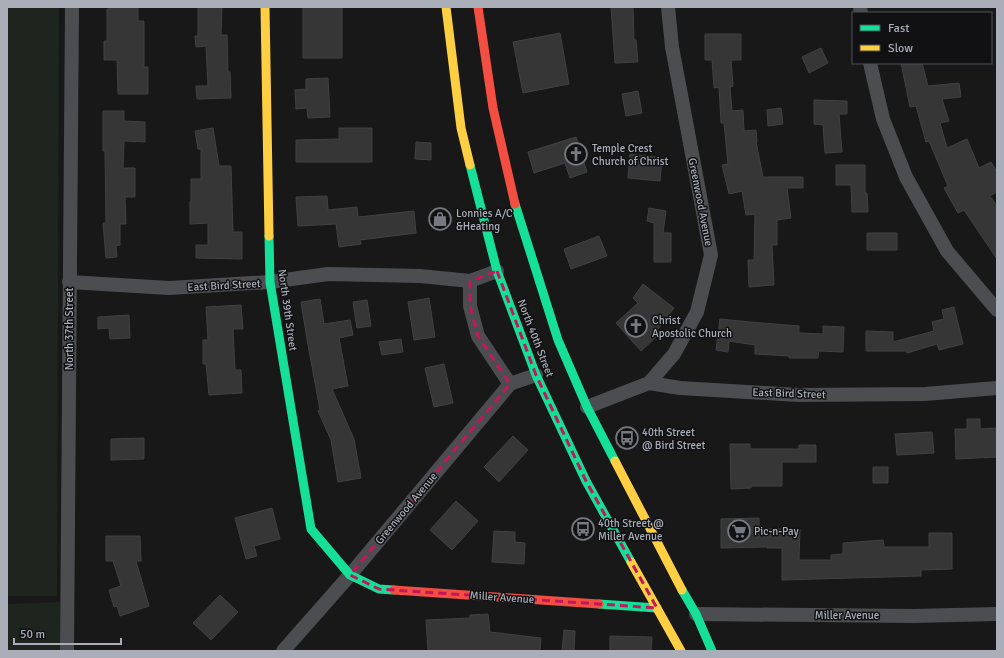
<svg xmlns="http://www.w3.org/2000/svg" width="1004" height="658" viewBox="0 0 1004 658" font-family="Signika,sans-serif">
<rect width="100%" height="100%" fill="#181818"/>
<path fill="#1d251e" d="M 7,7 L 59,7 L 57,596 L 7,596 Z
M 60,602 L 60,651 L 7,651 L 7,604 Z"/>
<path fill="#363637" stroke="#404144" d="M 109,7 L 138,7 L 138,21 L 144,21 L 144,67 L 148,67 L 148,94 L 118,94 L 117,60 L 104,60 L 104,41 L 107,41 L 107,9 L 109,9 Z
M 198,7 L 222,7 L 221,35 L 227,35 L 228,72 L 230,72 L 231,98 L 197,99 L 196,86 L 208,86 L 206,46 L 196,47 L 195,36 L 198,36 Z
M 303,7 L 342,7 L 342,58 L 303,58 Z
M 611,7 L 633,7 L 634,40 L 636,40 L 638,62 L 615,63 Z
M 560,33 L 569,84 L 523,93 L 513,42 Z
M 705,34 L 741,34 L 741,60 L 731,60 L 733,86 L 730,87 L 732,111 L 743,110 L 744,131 L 756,130 L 757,142 L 756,142 L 763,177 L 803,177 L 803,188 L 787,188 L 791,218 L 777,220 L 777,245 L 772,245 L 774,285 L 749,287 L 748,260 L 754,260 L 755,214 L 746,215 L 742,191 L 729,194 L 722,165 L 728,164 L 724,123 L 721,123 L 719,87 L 714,88 L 712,60 L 705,60 Z
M 821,48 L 828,63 L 809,73 L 802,57 Z
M 901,63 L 922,63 L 928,86 L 959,83 L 961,97 L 942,99 L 949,121 L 940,123 L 947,148 L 967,139 L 979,168 L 991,162 L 997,172 L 997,192 L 990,196 L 997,206 L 997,259 L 964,210 L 958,213 L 944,188 L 948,186 L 929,141 L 926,142 L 916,106 L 910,107 Z
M 328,78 L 330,117 L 308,118 L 307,108 L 296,109 L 295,90 L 306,89 L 306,79 Z
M 638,91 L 642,113 L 626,116 L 622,94 Z
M 814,100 L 847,101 L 847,114 L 839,114 L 842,152 L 825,153 L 823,125 L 814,124 Z
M 781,108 L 783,124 L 768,126 L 767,110 Z
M 103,111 L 124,111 L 124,121 L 145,122 L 145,142 L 124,141 L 123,168 L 135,168 L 135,197 L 125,197 L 126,224 L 120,224 L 120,245 L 116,246 L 117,257 L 106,258 L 103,223 L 106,223 L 105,151 L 103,151 Z
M 213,128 L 219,166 L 231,166 L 233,232 L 242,232 L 242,259 L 196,258 L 196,245 L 208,245 L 208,223 L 190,224 L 190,201 L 191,201 L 191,179 L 201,179 L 201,149 L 198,149 L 195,131 Z
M 339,128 L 372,128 L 372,162 L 296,162 L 296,140 L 339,139 Z
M 576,137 L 587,172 L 570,178 L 565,163 L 534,173 L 528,152 Z
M 416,142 L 431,143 L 431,160 L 415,159 Z
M 630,154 L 662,158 L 660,181 L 628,178 Z
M 836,165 L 865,165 L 865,193 L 867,193 L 868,212 L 852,212 L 851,185 L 836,185 Z
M 327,196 L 328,210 L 357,207 L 358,217 L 414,211 L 416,233 L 360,240 L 361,244 L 339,247 L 336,224 L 298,226 L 296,197 Z
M 649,208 L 666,211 L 663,233 L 671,233 L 671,262 L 654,262 L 654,223 L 647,221 Z
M 867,233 L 897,233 L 897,250 L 867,250 Z
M 599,236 L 607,256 L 571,269 L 564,249 Z
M 643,284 L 674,308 L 655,333 L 657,336 L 641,351 L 616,323 L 638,303 L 633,298 Z
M 429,298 L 435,337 L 414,340 L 408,302 Z
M 320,299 L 324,324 L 350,320 L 353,335 L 339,338 L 348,386 L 332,389 L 354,439 L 361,478 L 338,482 L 331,440 L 318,411 L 320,410 L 308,345 L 301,302 Z
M 367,300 L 371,326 L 357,328 L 353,302 Z
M 241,305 L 243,329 L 233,329 L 235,370 L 241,370 L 242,393 L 209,395 L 206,364 L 203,364 L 203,340 L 208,340 L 206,307 Z
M 954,307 L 963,344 L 939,350 L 937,344 L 907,353 L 906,351 L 866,351 L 866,331 L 893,332 L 893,342 L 934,331 L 932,322 L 944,319 L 942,310 Z
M 129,315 L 130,338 L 110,339 L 109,328 L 98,329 L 98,317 Z
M 720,319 L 750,322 L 799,326 L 799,333 L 823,334 L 823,326 L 844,327 L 843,352 L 819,351 L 818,358 L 789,358 L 789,356 L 755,354 L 755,345 L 729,341 L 728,352 L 716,350 Z
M 401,339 L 403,352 L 382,355 L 379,342 Z
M 444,364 L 453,403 L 434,407 L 425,368 Z
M 967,419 L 980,419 L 980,429 L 997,428 L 997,457 L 956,459 L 955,429 L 967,429 Z
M 932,432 L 934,453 L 897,455 L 895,434 Z
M 513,436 L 528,450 L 499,482 L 484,467 Z
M 144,438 L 144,459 L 111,460 L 111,439 Z
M 730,444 L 750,444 L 750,449 L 799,449 L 799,445 L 816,445 L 816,462 L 782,462 L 782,486 L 751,486 L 751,488 L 731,489 Z
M 873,467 L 888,467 L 888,483 L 873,483 Z
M 456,501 L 478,521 L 452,550 L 430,530 Z
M 272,508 L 280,539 L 254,546 L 257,556 L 246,559 L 235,518 Z
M 759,518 L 759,529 L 800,529 L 799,560 L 831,560 L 831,555 L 843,554 L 843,543 L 883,540 L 884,547 L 929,547 L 929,533 L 952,533 L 952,569 L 921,570 L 921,576 L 782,580 L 782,548 L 767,548 L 767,547 L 721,548 L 721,519 Z
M 494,531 L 515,532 L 515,542 L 525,543 L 524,564 L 492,562 Z
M 106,536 L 140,536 L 141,561 L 136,561 L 149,606 L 120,616 L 117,606 L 114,607 L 109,590 L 121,586 L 113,561 L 106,561 Z
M 220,595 L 238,612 L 211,640 L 193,623 Z
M 488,614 L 490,632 L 541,638 L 540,651 L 428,651 L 426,620 L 470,618 L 470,615 Z
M 564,630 L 575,631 L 574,651 L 562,651 Z
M 610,636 L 652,637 L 651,651 L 610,651 Z"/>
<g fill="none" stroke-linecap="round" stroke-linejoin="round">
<path stroke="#4b4d51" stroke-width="14" d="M 860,7 L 861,13
M 870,63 L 883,119 L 906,177 L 947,251 L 997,310
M 470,281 L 470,306 L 478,336 L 510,384
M 69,282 L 169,288 L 270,282 L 328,274 L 420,276 L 470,281 L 497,271
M 649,383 L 674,354 L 697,312 L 711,255 L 672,47 L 668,7
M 587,407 L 649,383 L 680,388 L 799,395 L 925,394 L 997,388
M 696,614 L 913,616 L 997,614
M 67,651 L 72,7
M 283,651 L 350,575 L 510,384 L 536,375"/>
<path stroke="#16e098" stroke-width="9" d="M 470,165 L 497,271 L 536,375 L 586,481 L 631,562
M 515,204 L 558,340 L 587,407 L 615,461
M 269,236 L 270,282 L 311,529 L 350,575 L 379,589 L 394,590
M 682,590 L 696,614 L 712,651
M 599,604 L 657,608"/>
<path stroke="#ffcf43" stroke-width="9" d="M 265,7 L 269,236
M 446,7 L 461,128 L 470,165
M 615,461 L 682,590
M 631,562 L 681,651"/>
<path stroke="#f24e42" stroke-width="9" d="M 478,7 L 493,108 L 515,204
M 394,590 L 599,604"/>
</g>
<path fill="none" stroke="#c2185b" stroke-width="3" stroke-dasharray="8 5" stroke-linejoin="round" d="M 497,271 L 536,375 L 586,481 L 657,608 L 379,589 L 350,575 L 510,384 L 478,336 L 470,306 L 470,281 Z"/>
<defs>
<g id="church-ring" transform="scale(1.15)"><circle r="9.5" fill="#111114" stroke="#767a80" stroke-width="1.5"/><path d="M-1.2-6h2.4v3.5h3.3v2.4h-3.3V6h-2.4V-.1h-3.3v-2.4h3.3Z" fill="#767a80"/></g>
<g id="shop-ring" transform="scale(1.15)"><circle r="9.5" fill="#111114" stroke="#767a80" stroke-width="1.5"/><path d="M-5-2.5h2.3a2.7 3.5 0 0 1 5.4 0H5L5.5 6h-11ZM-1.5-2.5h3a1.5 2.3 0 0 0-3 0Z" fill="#767a80"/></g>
<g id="bus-ring" transform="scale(1.15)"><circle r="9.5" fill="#111114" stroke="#767a80" stroke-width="1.5"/><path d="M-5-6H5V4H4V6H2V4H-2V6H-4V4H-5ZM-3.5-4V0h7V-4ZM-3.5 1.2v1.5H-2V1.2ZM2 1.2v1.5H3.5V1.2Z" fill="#767a80"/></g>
<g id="supermarket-ring" transform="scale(1.15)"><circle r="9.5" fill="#111114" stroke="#767a80" stroke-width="1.5"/><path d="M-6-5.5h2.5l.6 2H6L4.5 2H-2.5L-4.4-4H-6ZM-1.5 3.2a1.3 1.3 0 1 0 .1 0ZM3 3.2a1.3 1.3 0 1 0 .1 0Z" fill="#767a80"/></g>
</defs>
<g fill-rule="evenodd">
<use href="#church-ring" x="576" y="154"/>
<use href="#shop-ring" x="440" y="219"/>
<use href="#church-ring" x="636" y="326"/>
<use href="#bus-ring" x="627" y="438"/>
<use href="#bus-ring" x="583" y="529"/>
<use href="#supermarket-ring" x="739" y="531"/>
</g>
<g text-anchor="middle" stroke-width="3" stroke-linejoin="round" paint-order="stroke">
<g font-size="11" fill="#a9aeb8" stroke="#111114" text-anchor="start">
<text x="592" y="152">Temple Crest<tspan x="592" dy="13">Church of Christ</tspan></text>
<text x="456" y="217">Lonnies A/C<tspan x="456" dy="13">&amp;Heating</tspan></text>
<text x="652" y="324">Christ<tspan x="652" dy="13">Apostolic Church</tspan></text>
<text x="642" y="436">40th Street<tspan x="642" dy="13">@ Bird Street</tspan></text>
<text x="598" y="527">40th Street @<tspan x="598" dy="13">Miller Avenue</tspan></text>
<text x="754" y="535">Pic-n-Pay</text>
</g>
<g font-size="11" fill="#a9aeb8" stroke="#111114">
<text transform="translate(701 202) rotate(79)" y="4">Greenwood Avenue</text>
<text transform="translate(224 285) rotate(-3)" y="4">East Bird Street</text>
<text transform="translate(288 310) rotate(82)" y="4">North 39th Street</text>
<text transform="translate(69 329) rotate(-90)" y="4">North 37th Street</text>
<text transform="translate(536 338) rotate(69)" y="4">North 40th Street</text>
<text transform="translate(789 393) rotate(2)" y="4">East Bird Street</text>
<text transform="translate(406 508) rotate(-50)" y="4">Greenwood Avenue</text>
<text transform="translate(502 597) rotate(4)" y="4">Miller Avenue</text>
<text x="847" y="619">Miller Avenue</text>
</g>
</g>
<rect width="1004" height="658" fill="none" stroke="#a9aeb8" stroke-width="16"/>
<rect x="852" y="12" width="140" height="52" fill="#111114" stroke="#4e5056"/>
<rect x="860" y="25" width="20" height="6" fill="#16e098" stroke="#4e5056"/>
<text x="888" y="32" font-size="12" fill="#a9aeb8">Fast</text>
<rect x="860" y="45" width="20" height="6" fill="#ffcf43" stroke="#4e5056"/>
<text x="888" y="52" font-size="12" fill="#a9aeb8">Slow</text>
<path d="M14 638v6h107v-6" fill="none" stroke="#a9aeb8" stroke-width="2"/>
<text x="20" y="638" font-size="12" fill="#a9aeb8" stroke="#111114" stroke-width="3" paint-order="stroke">50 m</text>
</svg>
